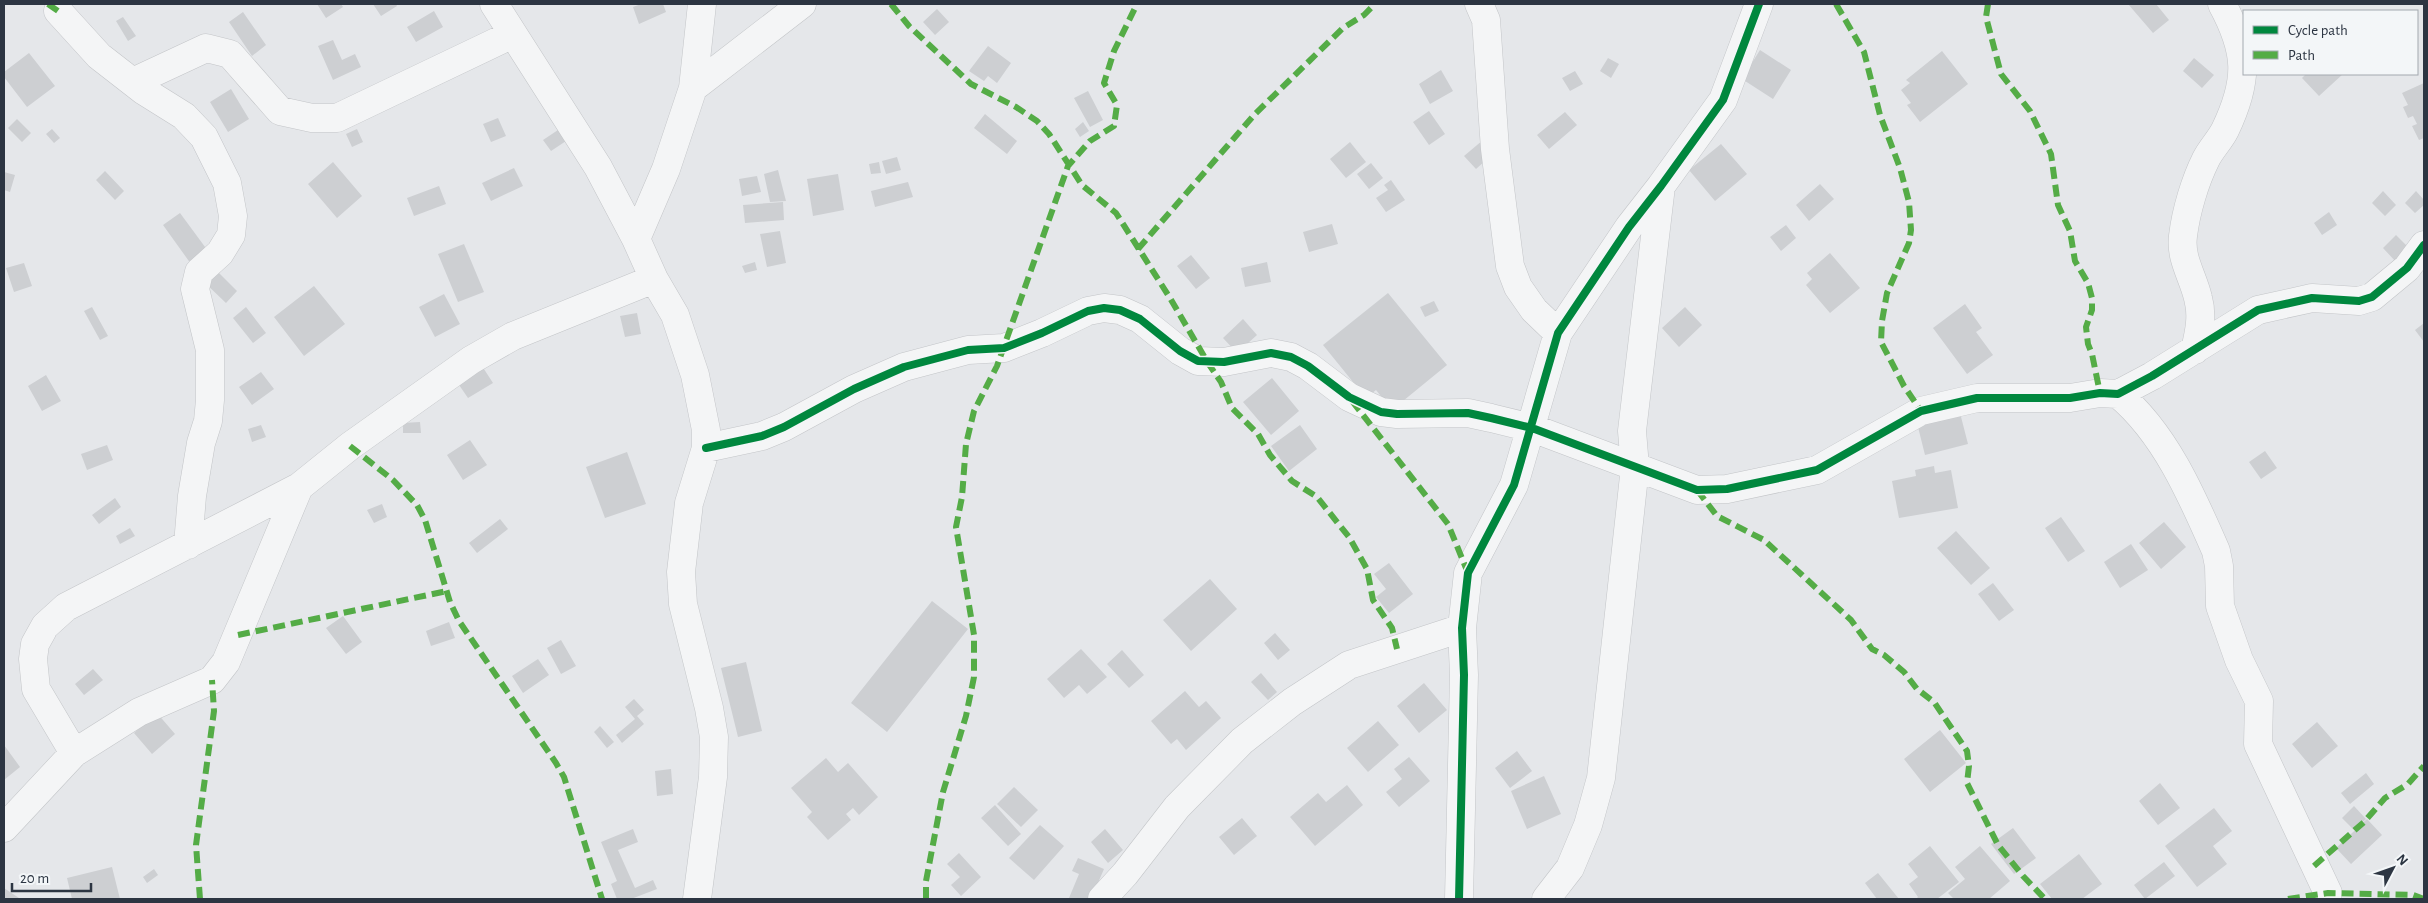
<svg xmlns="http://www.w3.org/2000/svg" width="2428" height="903" viewBox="0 0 2428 903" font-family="'Alegreya Sans',sans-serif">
<rect width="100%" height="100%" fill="#e5e7ea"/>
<path fill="#cdcfd2" d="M 317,4 L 341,4 L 343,7 L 326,18 Z
M 373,4 L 396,4 L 397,6 L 381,16 Z
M 641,4 L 663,4 L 666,12 L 639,24 L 633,7 Z
M 2128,4 L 2156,4 L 2169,20 L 2153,33 Z
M 937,9 L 949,22 L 935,35 L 923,22 Z
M 434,11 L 443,27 L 416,42 L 407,27 Z
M 243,12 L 266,45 L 252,56 L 229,22 Z
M 123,17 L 136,36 L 128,41 L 116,21 Z
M 333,40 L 342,60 L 355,54 L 361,67 L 333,80 L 318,46 Z
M 988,46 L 1011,63 L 997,83 L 988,76 L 984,81 L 969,71 Z
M 1760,50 L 1791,70 L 1773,99 L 1742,79 Z
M 1942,51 L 1968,84 L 1920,122 L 1907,105 L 1911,103 L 1901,90 L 1910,83 L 1906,80 Z
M 29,53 L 55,86 L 27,107 L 4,77 L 4,72 Z
M 1608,58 L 1619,64 L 1611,78 L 1600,71 Z
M 2194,58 L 2214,75 L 2202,88 L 2183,71 Z
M 1441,70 L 1453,91 L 1430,104 L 1419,84 Z
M 1575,71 L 1583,84 L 1570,91 L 1562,78 Z
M 2306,74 L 2343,74 L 2319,96 L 2302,78 Z
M 2424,83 L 2424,138 L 2419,140 L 2412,126 L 2417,124 L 2413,116 L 2408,118 L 2403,107 L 2408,105 L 2402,93 Z
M 231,89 L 249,119 L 228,132 L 210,102 Z
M 1088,91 L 1103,120 L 1090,127 L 1074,98 Z
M 1429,111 L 1445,134 L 1429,145 L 1413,122 Z
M 1565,112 L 1577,125 L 1549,149 L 1537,135 Z
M 985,114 L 1017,141 L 1007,154 L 974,128 Z
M 498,118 L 506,136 L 491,142 L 483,124 Z
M 17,119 L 31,133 L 22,142 L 8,128 Z
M 1083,122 L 1089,131 L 1080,137 L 1075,129 Z
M 52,129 L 60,138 L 54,143 L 46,134 Z
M 357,129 L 363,142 L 352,147 L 346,134 Z
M 558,130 L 566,141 L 551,151 L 543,140 Z
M 1483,140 L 1494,153 L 1476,169 L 1464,156 Z
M 1350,142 L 1366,162 L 1346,178 L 1330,159 Z
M 1721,144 L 1747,174 L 1715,201 L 1689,170 Z
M 897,157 L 901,170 L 886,174 L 882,161 Z
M 333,162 L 362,196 L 337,218 L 308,184 Z
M 879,162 L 881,173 L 871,174 L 869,164 Z
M 1371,163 L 1383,178 L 1369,189 L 1357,174 Z
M 514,168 L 523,186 L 491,201 L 482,183 Z
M 778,170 L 786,201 L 770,202 L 764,174 Z
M 105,171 L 124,191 L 115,200 L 96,180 Z
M 4,172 L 15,175 L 10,192 L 4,190 Z
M 838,174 L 844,210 L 813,216 L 807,179 Z
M 757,176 L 761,192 L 742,196 L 739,179 Z
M 1391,180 L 1405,200 L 1386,212 L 1376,198 L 1388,190 L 1384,185 Z
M 908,182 L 913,197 L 875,207 L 871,191 Z
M 1820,184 L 1834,199 L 1809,221 L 1796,205 Z
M 439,186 L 446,204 L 414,216 L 407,198 Z
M 2383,191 L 2396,205 L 2385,216 L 2372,203 Z
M 2416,191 L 2424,200 L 2424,205 L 2415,213 L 2405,203 Z
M 783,202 L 784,220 L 745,223 L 743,205 Z
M 2329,212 L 2337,225 L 2322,235 L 2314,223 Z
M 180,213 L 208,251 L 191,264 L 163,225 Z
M 1332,224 L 1338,244 L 1309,252 L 1303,232 Z
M 1786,225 L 1796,238 L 1781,251 L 1770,237 Z
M 780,231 L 786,263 L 767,267 L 760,234 Z
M 2396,235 L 2411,250 L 2397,263 L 2383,248 Z
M 464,244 L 484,292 L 458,302 L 438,254 Z
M 1830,253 L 1860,288 L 1830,313 L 1806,285 L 1812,279 L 1807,273 Z
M 1191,255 L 1210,278 L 1196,289 L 1177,266 Z
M 755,262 L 757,270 L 745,273 L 742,266 Z
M 1267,262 L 1271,282 L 1245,287 L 1241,268 Z
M 24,263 L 32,286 L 14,292 L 6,268 Z
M 215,269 L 237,291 L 226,303 L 203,281 Z
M 314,286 L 345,324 L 304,356 L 274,317 Z
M 1388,293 L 1447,365 L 1392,410 L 1376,390 L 1366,398 L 1323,345 Z
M 444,294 L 460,324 L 435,337 L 419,307 Z
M 1434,301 L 1439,311 L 1425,317 L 1420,307 Z
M 1965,304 L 1982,328 L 1976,332 L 1993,355 L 1967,374 L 1933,328 Z
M 92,307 L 108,336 L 100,340 L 84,311 Z
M 246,307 L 266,333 L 253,343 L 233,318 Z
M 1685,307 L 1702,325 L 1679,347 L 1662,328 Z
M 637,313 L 641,334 L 625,337 L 620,316 Z
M 1243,319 L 1257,335 L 1237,353 L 1223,338 Z
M 2424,323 L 2424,342 L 2415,330 Z
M 482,366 L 493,383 L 468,398 L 457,382 Z
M 261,372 L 274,389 L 252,405 L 239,387 Z
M 46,375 L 61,401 L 42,411 L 28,386 Z
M 1272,378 L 1299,411 L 1271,435 L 1243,402 Z
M 1959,409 L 1968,444 L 1925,455 L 1916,419 Z
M 420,422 L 421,433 L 403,433 L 403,423 Z
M 261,425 L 266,437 L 252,442 L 248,429 Z
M 1300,425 L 1317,449 L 1289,471 L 1271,446 Z
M 470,440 L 487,465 L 463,480 L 447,455 Z
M 107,445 L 113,460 L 87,470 L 81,454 Z
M 2265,451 L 2277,468 L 2261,479 L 2249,462 Z
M 627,452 L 646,504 L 605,518 L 586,467 Z
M 1934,466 L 1935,473 L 1951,470 L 1958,508 L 1899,518 L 1892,481 L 1916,476 L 1915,470 Z
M 115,498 L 121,507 L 99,524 L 92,515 Z
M 382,504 L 387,517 L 374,523 L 367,510 Z
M 2061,517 L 2085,551 L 2068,562 L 2045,528 Z
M 500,519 L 508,529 L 477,553 L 469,543 Z
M 2164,522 L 2186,547 L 2161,569 L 2139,543 Z
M 130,528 L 135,536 L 120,544 L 116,536 Z
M 1956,531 L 1990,568 L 1971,585 L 1937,548 Z
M 2131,544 L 2148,570 L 2120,588 L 2104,562 Z
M 1389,563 L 1413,594 L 1389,613 L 1376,597 L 1386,589 L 1374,574 Z
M 1210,579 L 1237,609 L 1191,651 L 1163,620 Z
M 1993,583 L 2014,610 L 1999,621 L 1978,594 Z
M 932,601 L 968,629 L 887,732 L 851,703 Z
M 343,616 L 362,642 L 346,654 L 326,628 Z
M 449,622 L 455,638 L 431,646 L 426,631 Z
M 1275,633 L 1290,650 L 1278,660 L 1264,643 Z
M 561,640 L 576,666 L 561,674 L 547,648 Z
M 1081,649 L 1107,677 L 1087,694 L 1079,685 L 1064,698 L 1047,679 Z
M 1122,650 L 1144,675 L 1129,688 L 1107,664 Z
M 538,659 L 549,675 L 523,693 L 512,676 Z
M 746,662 L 762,731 L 738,737 L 721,668 Z
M 93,669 L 103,680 L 84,695 L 75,684 Z
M 1261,673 L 1277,692 L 1268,700 L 1251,682 Z
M 1424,683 L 1447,710 L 1419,733 L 1397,706 Z
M 1185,691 L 1199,707 L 1206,701 L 1221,718 L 1186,750 L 1177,739 L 1171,744 L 1151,721 Z
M 634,699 L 644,710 L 637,716 L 644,724 L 622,743 L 616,735 L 635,719 L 625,707 Z
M 157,713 L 175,734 L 152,754 L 134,733 Z
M 1378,721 L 1399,745 L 1368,772 L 1347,748 Z
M 2317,722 L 2338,746 L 2312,768 L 2292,744 Z
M 600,726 L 614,742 L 607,748 L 594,732 Z
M 1940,730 L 1966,763 L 1930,792 L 1904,759 Z
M 4,745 L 20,767 L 4,780 Z
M 1517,751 L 1532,771 L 1510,788 L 1495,768 Z
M 1409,757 L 1430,781 L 1399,807 L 1386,792 L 1402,779 L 1394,769 Z
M 826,758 L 838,772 L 848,763 L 878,797 L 859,815 L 853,808 L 846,814 L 851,820 L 828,840 L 807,817 L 812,812 L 791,788 Z
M 671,769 L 673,794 L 657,796 L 655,771 Z
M 2366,773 L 2374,784 L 2350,804 L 2341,793 Z
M 1544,776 L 1561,814 L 1527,829 L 1511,791 Z
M 2160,783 L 2180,808 L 2158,825 L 2139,801 Z
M 1347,785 L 1363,805 L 1315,846 L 1290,817 L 1318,793 L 1326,802 Z
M 1014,787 L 1038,810 L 1021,827 L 997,804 Z
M 995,805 L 1021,834 L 1008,846 L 981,818 Z
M 2354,806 L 2366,819 L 2354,830 L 2342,818 Z
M 2214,808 L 2232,831 L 2213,846 L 2227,864 L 2197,887 L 2165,846 Z
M 1242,818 L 1257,836 L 1234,855 L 1219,837 Z
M 2367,819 L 2382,835 L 2351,864 L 2336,848 Z
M 1040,825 L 1064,846 L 1034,880 L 1009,858 Z
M 2013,828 L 2036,858 L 2014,874 L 1991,844 Z
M 633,829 L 638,842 L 618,850 L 635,888 L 653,880 L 657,889 L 631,899 L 617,899 L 611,884 L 617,881 L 601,842 Z
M 1105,829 L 1123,850 L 1108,863 L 1091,842 Z
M 1930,846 L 1959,882 L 1937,899 L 1916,899 L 1918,897 L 1909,884 L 1918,877 L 1908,864 Z
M 1980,846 L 2010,881 L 1989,899 L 1954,899 L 1948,893 L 1965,879 L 1955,867 Z
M 959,853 L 981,877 L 961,896 L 951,885 L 960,877 L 947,864 Z
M 2079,854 L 2102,884 L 2082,899 L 2052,899 L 2040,884 Z
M 1078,858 L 1104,869 L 1091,899 L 1069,898 L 1079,874 L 1072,871 Z
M 2164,862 L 2175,876 L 2145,899 L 2134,885 Z
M 112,867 L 120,899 L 72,899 L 67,878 Z
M 154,869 L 158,875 L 147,883 L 143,877 Z
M 1878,873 L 1899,899 L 1877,899 L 1865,883 Z
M 4,888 L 19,898 L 18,899 L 4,899 Z"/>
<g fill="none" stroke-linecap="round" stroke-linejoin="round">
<g stroke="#c3c5c8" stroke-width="29">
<path id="minor" d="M 494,4 L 598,167 L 636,239 L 654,279 L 675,315 L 695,375 L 706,430 L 706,448 L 689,503 L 681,572 L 683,604 L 709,708 L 714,737 L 713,777 L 697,899
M 1479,4 L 1486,20 L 1495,149 L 1510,266 L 1518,287 L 1534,310 L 1558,333
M 58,11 L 99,56 L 144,91 L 184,116 L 204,137 L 227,183 L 233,216 L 231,235 L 220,253 L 199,272 L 195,289 L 210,350 L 210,400 L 208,421 L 201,443 L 192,496 L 188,545
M 133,82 L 206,48 L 230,54 L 280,111 L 312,118 L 337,118 L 513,34
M 693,88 L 702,4
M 636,239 L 666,169 L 693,88 L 802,4
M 2195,350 C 2199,333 2203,316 2198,298 C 2193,276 2180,259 2183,236 C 2186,211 2195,181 2206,159 C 2211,149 2220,140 2225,130 C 2249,80 2248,52 2222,4
M 2118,394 C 2165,433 2192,496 2216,551 L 2219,566 L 2220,606 L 2239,660 L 2259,701 L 2258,744 L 2328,893 L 2326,899
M 706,448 L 762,436 L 784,427 L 854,389 L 904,367 L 968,350 L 1004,348 L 1042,333 L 1088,311 L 1104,308 L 1120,310 L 1140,319 L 1180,351 L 1198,361 L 1224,362 L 1271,353 L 1291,357 L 1308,366 L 1349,397 L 1381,412 L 1397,414 L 1468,413 L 1491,418 L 1532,428 L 1697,490 L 1727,489 L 1817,470 L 1921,411 L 1977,398 L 2070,398 L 2100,393 L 2118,394 L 2152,376 L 2258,310 L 2312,298 L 2359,301 L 2372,297 L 2407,268 L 2424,245
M 74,753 L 36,689 L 33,659 L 35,644 L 45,626 L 66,607 L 299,487 L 350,446 L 471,360 L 513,336 L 654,279
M 4,828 L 74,753 L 139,712 L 212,680 L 226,662 L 299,487
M 1102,899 L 1125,874 L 1177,807 L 1242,741 L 1292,702 L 1349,665 L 1462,628
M 1459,899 L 1464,675 L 1462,628 L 1468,573 L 1514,485 L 1558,333 L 1629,227 L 1661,186 L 1723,100 L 1759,4
M 1546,899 L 1570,868 L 1588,825 L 1601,778 L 1635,467 L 1632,431 L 1661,186"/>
</g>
<use href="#minor" stroke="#f4f5f6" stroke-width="28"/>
<path stroke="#54ac46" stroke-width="6" stroke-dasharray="12 6" stroke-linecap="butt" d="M 48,4 L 58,11
M 891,4 L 909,26 L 971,84 L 1016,107 L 1037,121 L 1049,134 L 1082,185 L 1116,213 L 1170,298 L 1208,363 L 1221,382 L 1232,408 L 1258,434 L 1270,455 L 1292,481 L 1317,497 L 1349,537 L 1367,569 L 1373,600 L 1392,628 L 1397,649
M 1836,4 L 1864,52 L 1880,115 L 1900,168 L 1909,202 L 1911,230 L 1909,243 L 1887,293 L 1882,321 L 1881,342 L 1904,386 L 1921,411
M 1988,4 L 1986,17 L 2001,74 L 2030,111 L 2051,154 L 2058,205 L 2070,231 L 2075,261 L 2088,283 L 2092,298 L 2092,310 L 2086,327 L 2088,344 L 2092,354 L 2100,393
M 1138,249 L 1255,114 L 1343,28 L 1364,15 L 1375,4
M 1352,401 L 1448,524 L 1468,573
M 350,446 L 393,480 L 417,505 L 425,520 L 450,602 L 459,621 L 556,763 L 564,777 L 602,899
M 1697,490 L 1717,516 L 1764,540 L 1851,620 L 1872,649 L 1884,655 L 1904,672 L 1917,689 L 1934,702 L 1967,751 L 1969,766 L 1967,783 L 1998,845 L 2023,876 L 2045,899
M 238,635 L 447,591
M 2314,866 L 2364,822 L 2385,798 L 2408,784 L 2424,766
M 200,899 L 196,845 L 214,711 L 212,680
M 926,899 L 926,881 L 943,792 L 966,716 L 974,677 L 974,635 L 956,527 L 962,497 L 966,444 L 974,411 L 997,366 L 1068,166 L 1090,141 L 1114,126 L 1117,105 L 1104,83 L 1114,51 L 1137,4
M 2288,899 L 2328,893 L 2413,895 L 2424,899"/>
<g stroke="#f3f6f8" stroke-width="11">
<path id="cycleway" d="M 706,448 L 762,436 L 784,427 L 854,389 L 904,367 L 968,350 L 1004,348 L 1042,333 L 1088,311 L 1104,308 L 1120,310 L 1140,319 L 1180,351 L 1198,361 L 1224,362 L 1271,353 L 1291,357 L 1308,366 L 1349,397 L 1381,412 L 1397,414 L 1468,413 L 1491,418 L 1532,428 L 1697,490 L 1727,489 L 1817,470 L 1921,411 L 1977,398 L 2070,398 L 2100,393 L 2118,394 L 2152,376 L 2258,310 L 2312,298 L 2359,301 L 2372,297 L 2407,268 L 2424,245
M 1459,899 L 1464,675 L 1462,628 L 1468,573 L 1514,485 L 1558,333 L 1629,227 L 1661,186 L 1723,100 L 1759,4"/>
</g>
<use href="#cycleway" stroke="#00873e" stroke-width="8"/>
</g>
<rect width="2428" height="903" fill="none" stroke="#2c3542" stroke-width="10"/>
<rect x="2243" y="10" width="175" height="65" fill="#f3f6f8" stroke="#a3a9af"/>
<rect x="2253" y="26" width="25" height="8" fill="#00873e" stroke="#a3a9af"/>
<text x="2288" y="35" font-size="15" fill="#2c3542">Cycle path</text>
<rect x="2253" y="51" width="25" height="8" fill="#54ac46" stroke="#a3a9af"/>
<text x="2288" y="60" font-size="15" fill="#2c3542">Path</text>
<g transform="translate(2393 868) rotate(49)" stroke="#f3f6f8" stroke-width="4" paint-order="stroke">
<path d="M0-4L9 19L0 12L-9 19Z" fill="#2c3542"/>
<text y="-8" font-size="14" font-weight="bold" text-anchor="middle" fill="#2c3542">N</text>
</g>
<path d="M12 883v8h79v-8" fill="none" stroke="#2c3542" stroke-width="2.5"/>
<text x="20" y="883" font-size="15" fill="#2c3542" stroke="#f3f6f8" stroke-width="4" paint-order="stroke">20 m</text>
</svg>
